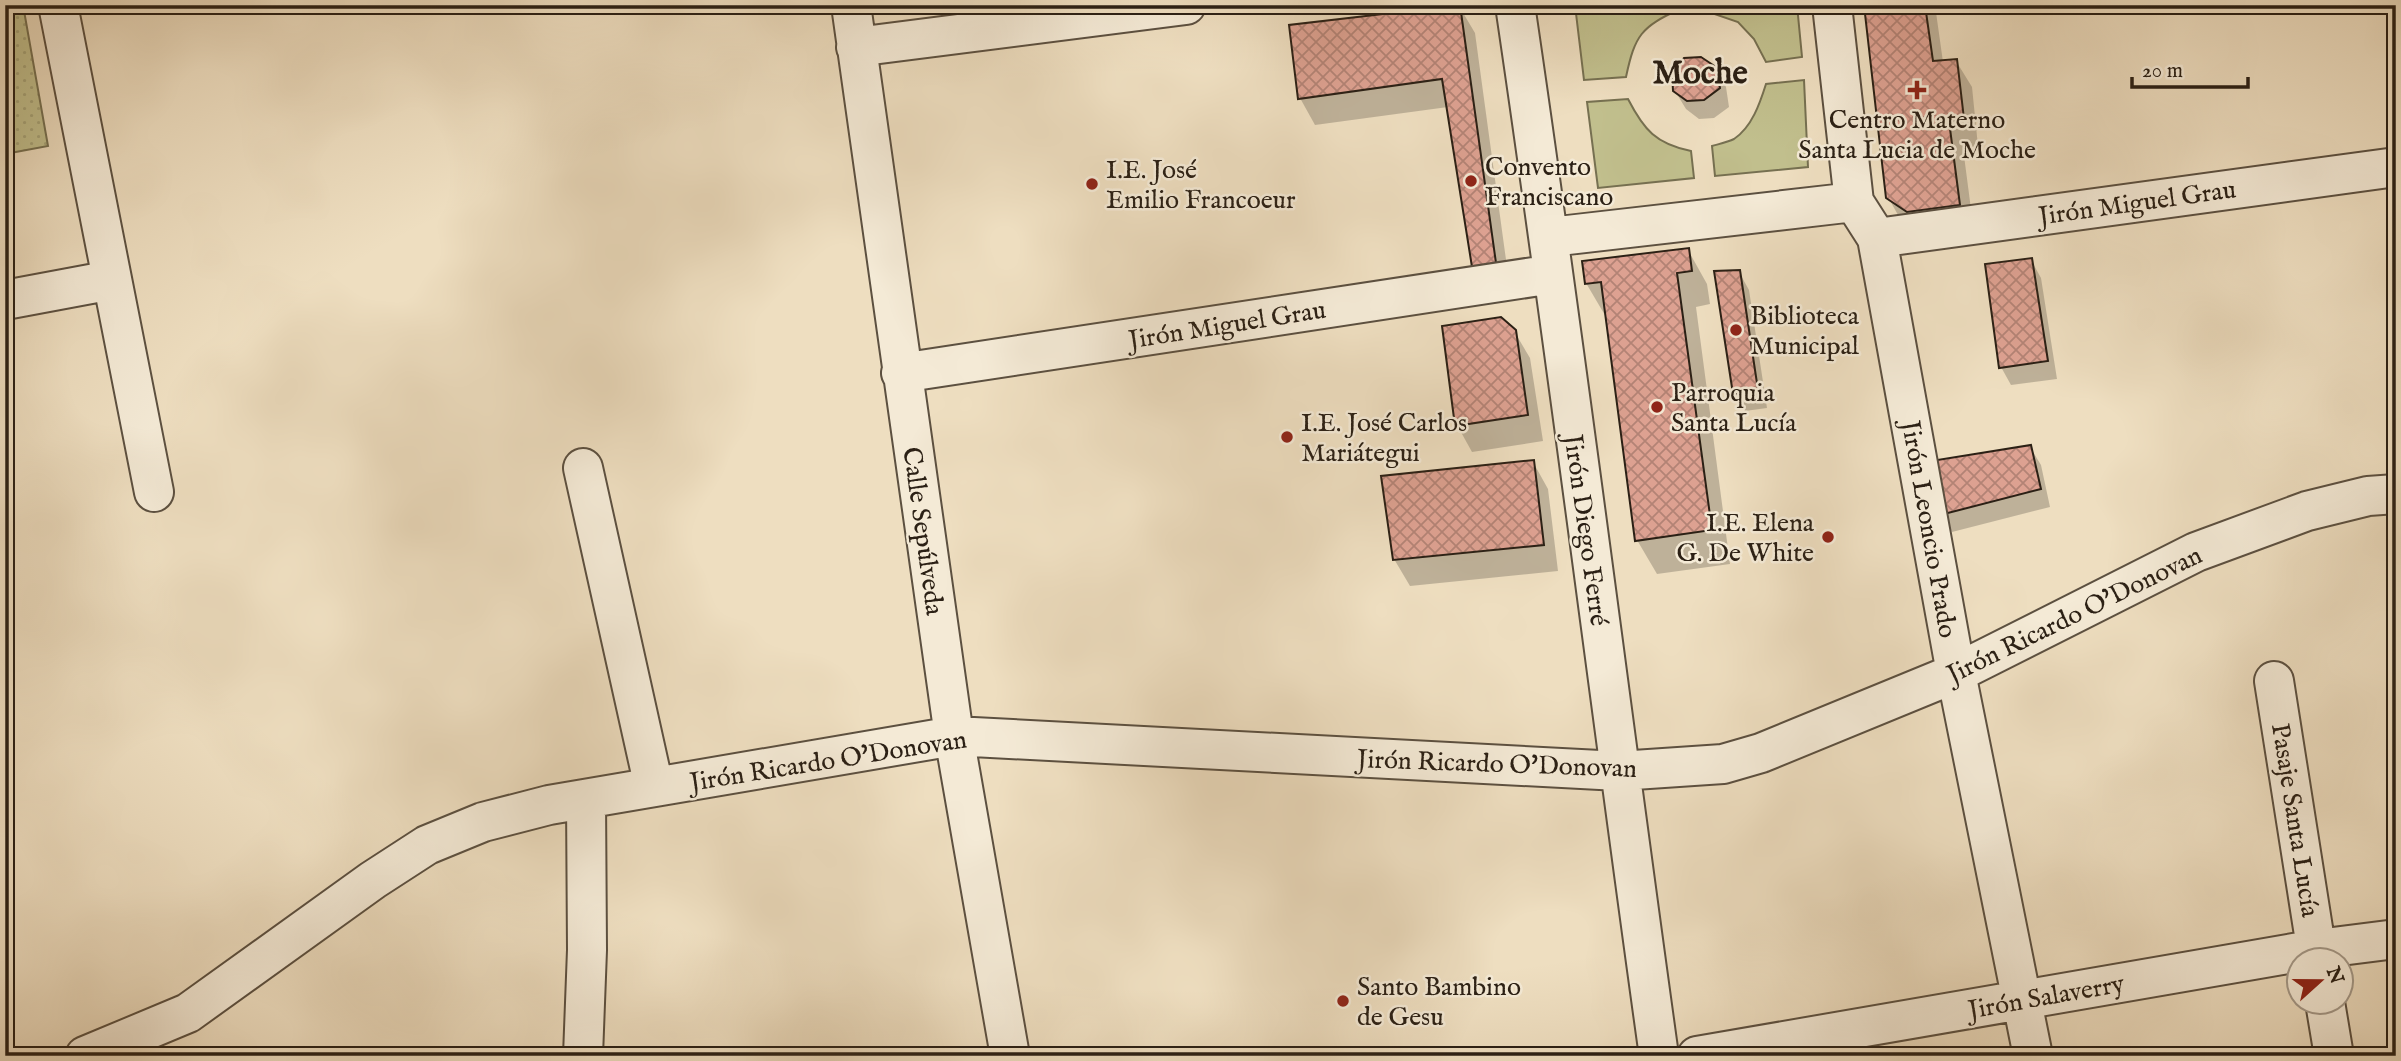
<svg xmlns="http://www.w3.org/2000/svg" width="2401" height="1061" viewBox="0 0 2401 1061" font-family="'IM FELL English',serif">
<defs>
<pattern id="park-dots" width="8" height="8" patternUnits="userSpaceOnUse" patternTransform="scale(1.75)"><rect width="8" height="8" fill="#c1bf8d"/><path d="M2 2h.1M6 6h.1" fill="none" stroke="#a6a479" stroke-width="1.8" stroke-linecap="round"/></pattern>
<pattern id="building-cross-hatch" width="8" height="8" patternUnits="userSpaceOnUse" patternTransform="scale(1.75)"><rect width="8" height="8" fill="#dda191"/><path d="M0 0l8 8M0 8l8-8" fill="none" stroke="#b38375"/></pattern>
</defs>
<rect width="100%" height="100%" fill="#eedec0"/>
<filter id="stains"><feTurbulence type="fractalNoise" baseFrequency=".00286" numOctaves="4"/><feColorMatrix values="0 0 0 0 .2 0 0 0 0 .09 0 0 0 0 .02 0 0 0 .5 -.17"/></filter>
<radialGradient id="worn" r=".72"><stop offset=".6" stop-color="#630" stop-opacity="0"/><stop offset="1" stop-color="#630" stop-opacity=".3"/></radialGradient>
<path fill="#c1bf8d" stroke="#767051" stroke-width="2" d="M 1575,5 L 1679,5 L 1680,9 C 1641,27 1635,35 1626,77 L 1584,80 Z
M 1700,5 L 1797,5 L 1802,57 L 1766,62 L 1754,39 L 1738,22 L 1700,9 Z
M 1804,80 L 1808,167 L 1715,176 L 1712,146 C 1719,144 1728,142 1734,139 C 1752,127 1760,103 1766,84 Z
M 1628,99 C 1644,130 1656,144 1691,151 L 1694,178 L 1598,188 L 1587,102 Z"/>
<path fill="url(#park-dots)" stroke="#767051" stroke-width="2" d="M 5,5 L 23,5 L 48,146 L 5,154 Z"/>
<path fill="#0003" d="M 1866,5 L 1935,5 L 1943,62 L 1956,61 L 1972,87 L 1978,146 L 1963,148 L 1974,232 L 1903,224 L 1888,197 Z
M 1459,6 L 1475,33 L 1510,289 L 1489,293 L 1448,107 L 1315,125 L 1300,98 Z
M 1715,68 L 1726,87 L 1729,107 L 1714,118 L 1699,119 L 1686,109 L 1675,91 Z
M 1688,250 L 1707,284 L 1710,304 L 1696,307 L 1730,564 L 1657,574 L 1637,540 L 1606,317 L 1586,283 Z
M 2031,260 L 2041,278 L 2057,379 L 2011,385 L 2001,367 Z
M 1739,272 L 1749,290 L 1767,408 L 1745,411 L 1735,393 Z
M 1514,331 L 1530,358 L 1543,441 L 1472,452 L 1457,425 Z
M 2030,447 L 2041,465 L 2050,507 L 1952,532 L 1942,514 Z
M 1533,462 L 1548,489 L 1558,571 L 1410,586 L 1394,559 Z"/>
<path fill="url(#building-cross-hatch)" stroke="#2b2015" stroke-width="2" d="M 1460,5 L 1496,263 L 1472,267 L 1442,79 L 1298,99 L 1289,25 Z
M 1864,5 L 1925,5 L 1933,61 L 1957,59 L 1964,119 L 1949,121 L 1960,205 L 1907,212 L 1886,198 Z
M 1701,57 L 1716,67 L 1720,88 L 1704,100 L 1687,101 L 1673,91 L 1672,71 L 1684,58 Z
M 1689,248 L 1692,271 L 1677,273 L 1712,530 L 1635,541 L 1601,282 L 1585,284 L 1582,261 Z
M 2032,258 L 2048,361 L 1999,368 L 1985,264 Z
M 1740,270 L 1758,390 L 1733,394 L 1714,271 Z
M 1501,317 L 1516,330 L 1528,415 L 1455,426 L 1442,326 Z
M 2031,445 L 2041,489 L 1940,515 L 1931,461 Z
M 1534,460 L 1544,545 L 1393,560 L 1381,476 Z"/>
<g fill="none" stroke-linecap="round" stroke-linejoin="round">
<g stroke="#5c5040" stroke-width="42">
<path id="minor" d="M 58,5 L 154,492
M 851,5 L 954,736 L 1010,1056
M 1515,5 C 1567,355 1610,706 1659,1056
M 1832,5 L 1854,202 L 1877,238 L 1956,673 L 2033,1056
M 856,47 L 1186,5
M 1550,237 L 1854,202
M 1877,238 L 2396,167
M 5,300 L 112,280
M 901,373 L 1553,274
M 583,468 L 654,787
M 2274,681 L 2318,960
M 2325,1002 L 2334,1056
M 85,1056 L 188,1013 L 373,880 L 427,845 L 483,822 L 549,805 L 954,736 L 1619,771 L 1723,764 L 1761,753 L 1956,673 L 2196,552 L 2307,511 L 2368,496 L 2396,494
M 583,1056 L 587,950 L 586,799
M 1697,1056 L 2317,949 L 2396,939"/>
</g>
<use href="#minor" stroke="#f4ead6" stroke-width="38"/>
</g>
<g fill="#8f2418" stroke="#f4ead6" stroke-width="2.5">
<path d="M1913.5 79.5h7v7h7v7h-7v7h-7v-7h-7v-7h7z"/>
<circle cx="1471" cy="181" r="7"/>
<circle cx="1092" cy="184" r="7"/>
<circle cx="1736" cy="330" r="7"/>
<circle cx="1657" cy="407" r="7"/>
<circle cx="1287" cy="437" r="7"/>
<circle cx="1828" cy="537" r="7"/>
<circle cx="1343" cy="1001" r="7"/>
</g>
<g text-anchor="middle" stroke-width="5" stroke-linejoin="round" paint-order="stroke">
<g font-size="26" fill="#2b2015" stroke="#f4ead6" text-anchor="start">
<text x="1917" y="128" text-anchor="middle">Centro Materno<tspan x="1917" dy="30">Santa Lucia de Moche</tspan></text>
<text x="1485" y="175">Convento<tspan x="1485" dy="30">Franciscano</tspan></text>
<text x="1106" y="178">I.E. José<tspan x="1106" dy="30">Emilio Francoeur</tspan></text>
<text x="1750" y="324">Biblioteca<tspan x="1750" dy="30">Municipal</tspan></text>
<text x="1671" y="401">Parroquia<tspan x="1671" dy="30">Santa Lucía</tspan></text>
<text x="1301" y="431">I.E. José Carlos<tspan x="1301" dy="30">Mariátegui</tspan></text>
<text x="1814" y="531" text-anchor="end">I.E. Elena<tspan x="1814" dy="30">G. De White</tspan></text>
<text x="1357" y="995">Santo Bambino<tspan x="1357" dy="30">de Gesu</tspan></text>
</g>
<g font-size="26" fill="#2b2015" stroke="#f4ead6">
<text transform="translate(2137 202) rotate(-8)" y="9">Jirón Miguel Grau</text>
<text transform="translate(1227 324) rotate(-9)" y="9">Jirón Miguel Grau</text>
<text transform="translate(1930 529) rotate(80)" y="9">Jirón Leoncio Prado</text>
<text transform="translate(1587 530) rotate(82)" y="9">Jirón Diego Ferré</text>
<text transform="translate(924 531) rotate(82)" y="9">Calle Sepúlveda</text>
<text transform="translate(2074 614) rotate(-26)" y="9">Jirón Ricardo O'Donovan</text>
<text transform="translate(828 760) rotate(-9)" y="9">Jirón Ricardo O'Donovan</text>
<text transform="translate(1497 763) rotate(2)" y="9">Jirón Ricardo O'Donovan</text>
<text transform="translate(2296 820) rotate(81)" y="9">Pasaje Santa Lucía</text>
<text transform="translate(2046 996) rotate(-10)" y="9">Jirón Salaverry</text>
</g>
<g font-size="33" font-weight="bold" fill="#2b2015" stroke="#f4ead6">
<text x="1700" y="83">Moche</text>
</g>
</g>
<rect width="2401" height="1061" fill="none" stroke="#eedec0" stroke-width="28"/>
<rect x="7" y="7" width="2387" height="1047" fill="none" stroke="#2b2015" stroke-width="3.5"/>
<rect x="14" y="14" width="2373" height="1033" fill="none" stroke="#2b2015" stroke-width="2"/>
<g transform="translate(2320 981) rotate(69)"><circle r="33" fill="#f4ead6" stroke="#a49989" stroke-width="2"/>
<path d="M0-5L12 26L0 18L-12 26Z" fill="#8f2418"/>
<text y="-10" font-size="19" font-weight="bold" text-anchor="middle" fill="#2b2015">N</text>
</g>
<path d="M2132 77v10h116v-10" fill="none" stroke="#2b2015" stroke-width="3.5"/>
<text x="2142" y="77" font-size="21" fill="#2b2015" stroke="#f4ead6" stroke-width="5" paint-order="stroke">20 m</text>
<rect width="100%" height="100%" filter="url(#stains)"/>
<rect width="100%" height="100%" fill="url(#worn)"/>
</svg>
